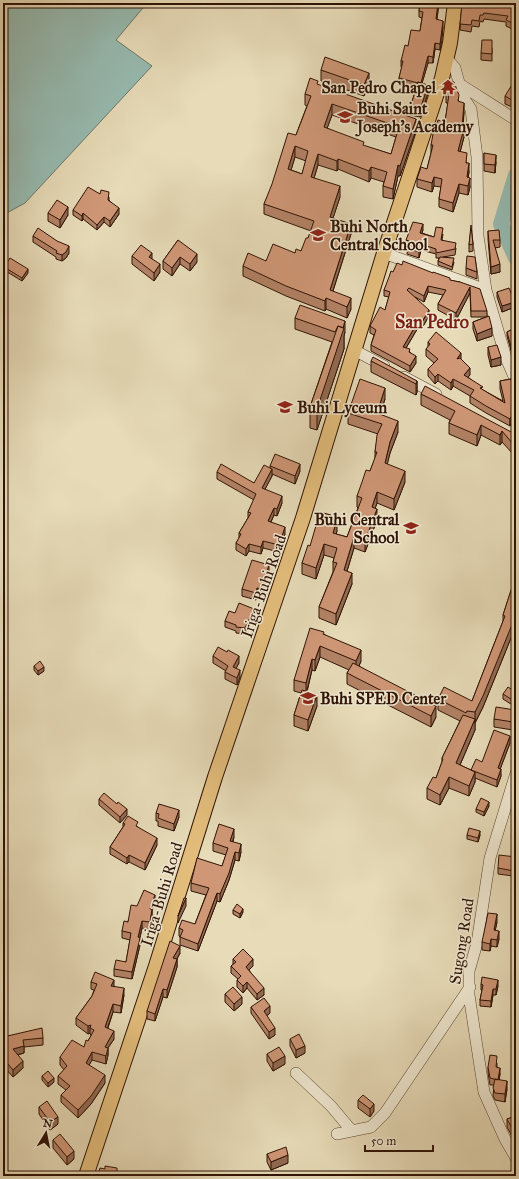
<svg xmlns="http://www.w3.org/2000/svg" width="519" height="1179" viewBox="0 0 519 1179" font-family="'IM FELL Great Primer',serif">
<rect width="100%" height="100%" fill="#e7dbb8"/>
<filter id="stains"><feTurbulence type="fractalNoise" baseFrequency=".005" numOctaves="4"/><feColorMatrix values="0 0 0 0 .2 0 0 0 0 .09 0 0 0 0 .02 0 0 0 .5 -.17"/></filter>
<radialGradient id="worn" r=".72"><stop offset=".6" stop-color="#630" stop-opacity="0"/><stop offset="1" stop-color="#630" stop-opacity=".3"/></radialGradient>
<path fill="#97bbb1" stroke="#6d786c" d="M 3,3 L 147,3 L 116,40 L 152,66 L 25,203 L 3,215 Z"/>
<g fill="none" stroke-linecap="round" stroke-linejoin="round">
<path stroke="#97bbb1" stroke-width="16" d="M 516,175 L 501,224 L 516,258"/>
<g stroke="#5d4532" stroke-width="12">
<path id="minor" d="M 447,59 L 455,68 L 463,97 L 471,109 L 477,157 L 478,236 L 486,290 L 506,358 L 516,381
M 461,85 L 516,120
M 384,253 L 486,290
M 354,350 L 384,366
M 404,377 L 436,394
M 516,773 L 490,858 L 477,943 L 469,971 L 469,995 L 484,1092 L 505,1139 L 516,1158
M 296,1073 L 331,1106 L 352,1131
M 337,1134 L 371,1127 L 385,1113 L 470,987"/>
</g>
<g stroke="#2f1305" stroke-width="16">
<path id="major" d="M 86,1176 L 156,966 L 215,777 L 303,518 L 384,253 L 442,78 L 450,43 L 455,3"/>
</g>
<use href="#minor" stroke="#efe8d1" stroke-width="11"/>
<use href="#major" stroke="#e4be7c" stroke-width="14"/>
</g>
<path fill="#b28265" stroke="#2f1305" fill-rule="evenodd" d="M 420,3 L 439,3 L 437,19 L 443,27 L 440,50 L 435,49 L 433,63 L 428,63 L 422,83 L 428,93 L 420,117 L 410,115 L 410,108 L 416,89 L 399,84 L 399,78 L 402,67 L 401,67 L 401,61 L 408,46 L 420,31 L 422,18 L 419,17 L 419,11 Z
M 462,3 L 511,6 L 516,3 L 516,31 L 506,26 L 506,22 L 484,19 L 483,22 L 480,21 L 479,27 L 472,26 L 471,32 L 460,30 Z
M 492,48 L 492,61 L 481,60 L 481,53 Z
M 516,50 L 516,65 L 513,59 L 513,52 Z
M 321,70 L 369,84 L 364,96 L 321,81 Z
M 449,81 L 464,112 L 463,128 L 464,137 L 460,152 L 467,163 L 469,172 L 468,177 L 470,187 L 468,195 L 459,193 L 453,212 L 439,207 L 439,199 L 441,187 L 434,186 L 432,192 L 417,187 L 417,179 L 427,169 L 431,153 L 431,145 L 445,122 L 448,103 L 446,103 L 446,94 Z
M 318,85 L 416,130 L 400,176 L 398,176 L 393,199 L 383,197 L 383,186 L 384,182 L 371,178 L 369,182 L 338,169 L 337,171 L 318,165 L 314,178 L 340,197 L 333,218 L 351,234 L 333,291 L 351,309 L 347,318 L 326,309 L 325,311 L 286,296 L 243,276 L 243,266 L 266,261 L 301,251 L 308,238 L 311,231 L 264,214 L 264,204 L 296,135 L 307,106 L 305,105 L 305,94 ZM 332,115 L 396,137 L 391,154 L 364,146 L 327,128 ZM 295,157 L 306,161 L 302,174 L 291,170 Z
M 516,85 L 512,107 L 505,104 L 505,96 Z
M 484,153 L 496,162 L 495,173 L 484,171 Z
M 100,194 L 109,197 L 109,200 L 119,214 L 110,227 L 104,222 L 97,230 L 83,219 L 82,221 L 73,215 L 73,210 Z
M 48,213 L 68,215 L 60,228 L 48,221 Z
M 471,229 L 473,244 L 473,251 L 469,252 L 469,245 Z
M 423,230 L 422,233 L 434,237 L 443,234 L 442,240 L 456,248 L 455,255 L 443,257 L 454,262 L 452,270 L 438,265 L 438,261 L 439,258 L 436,258 L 436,254 L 421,250 L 419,258 L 407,254 L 408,246 L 406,246 L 406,240 Z
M 488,231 L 500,240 L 500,247 L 495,248 L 500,272 L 491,274 L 488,239 Z
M 33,236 L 69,253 L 66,258 L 62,261 L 56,259 L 56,257 L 33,242 Z
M 178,240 L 197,262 L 190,271 L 180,264 L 172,276 L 163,269 L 163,261 Z
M 132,256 L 160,272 L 154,281 L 132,264 Z
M 4,267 L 28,273 L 22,281 L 4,270 Z
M 466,268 L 477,272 L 477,279 L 466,275 Z
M 393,272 L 460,282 L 487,311 L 487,317 L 492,336 L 477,341 L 473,329 L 473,322 L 486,317 L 471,317 L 470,293 L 456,320 L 438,310 L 438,304 L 443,295 L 428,292 L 424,302 L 415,297 L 429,316 L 422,328 L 419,326 L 406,348 L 410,352 L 416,363 L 410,372 L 371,351 L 371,345 L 374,335 L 370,333 L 370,326 L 385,310 L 389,297 L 384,296 L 384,290 Z
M 497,292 L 515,307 L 502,312 L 497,297 Z
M 295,318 L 345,332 L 344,336 L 344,349 L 317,430 L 310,428 L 310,407 L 332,342 L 295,329 Z
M 513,329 L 512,354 L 507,336 L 507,332 Z
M 428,342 L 461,359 L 470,375 L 468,377 L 483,390 L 503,401 L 500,389 L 500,381 L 511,379 L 510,426 L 486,413 L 470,403 L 470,396 L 453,386 L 451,390 L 438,381 L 435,384 L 428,376 L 428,369 L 434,363 L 426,356 L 426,349 L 428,347 Z
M 488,347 L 501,365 L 491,367 L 488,355 Z
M 371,361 L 417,381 L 417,392 L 416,395 L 371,372 Z
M 421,394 L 516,436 L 516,462 L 513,454 L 502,442 L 500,445 L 481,435 L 477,446 L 449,434 L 449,423 L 450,420 L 421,405 Z
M 385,399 L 380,415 L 398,432 L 390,453 L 387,464 L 405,482 L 394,510 L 377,503 L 375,508 L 377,520 L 365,552 L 354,548 L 347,571 L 352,584 L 336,625 L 319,618 L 319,607 L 333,572 L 333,562 L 334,558 L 324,555 L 316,579 L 302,574 L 302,563 L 310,546 L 331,518 L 337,531 L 336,534 L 347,537 L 358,508 L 357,507 L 357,496 L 370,471 L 375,459 L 375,452 L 378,434 L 348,424 L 348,413 Z
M 270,466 L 300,471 L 295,484 L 272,474 L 272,476 L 265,489 L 282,503 L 277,516 L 274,515 L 271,522 L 285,534 L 279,552 L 263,548 L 261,554 L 249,551 L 246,556 L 236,550 L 236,543 L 239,538 L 239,533 L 248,518 L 248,512 L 254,500 L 217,479 L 217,472 L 254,483 L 270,468 Z
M 269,572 L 262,596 L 257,595 L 256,600 L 242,596 L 242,589 Z
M 516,575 L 516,623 L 511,638 L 483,707 L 475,723 L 475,730 L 460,765 L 471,770 L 510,743 L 500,769 L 501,776 L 497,787 L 475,778 L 475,782 L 469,796 L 449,788 L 440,805 L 427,799 L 427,788 L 436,778 L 442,762 L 442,758 L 460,721 L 438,710 L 438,699 L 472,701 L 503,621 L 503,615 Z
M 235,613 L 254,615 L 245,634 L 236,633 L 236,631 L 225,627 L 225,621 Z
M 324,634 L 361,661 L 359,666 L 436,717 L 431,727 L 347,684 L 347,673 L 349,670 L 320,657 L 315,671 L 312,670 L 307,692 L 317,706 L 308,731 L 294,726 L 294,715 L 301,693 L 294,691 L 294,680 Z
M 213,656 L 239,663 L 236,668 L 240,677 L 237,685 L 225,679 L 225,672 L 226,671 L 213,663 Z
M 34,666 L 44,671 L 38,675 L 34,670 Z
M 515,682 L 514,706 L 503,699 L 503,694 L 511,689 Z
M 515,718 L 513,730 L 494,727 L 494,719 Z
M 99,799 L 127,815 L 120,823 L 99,805 Z
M 489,806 L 484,816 L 476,812 L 476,809 Z
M 156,813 L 179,817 L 174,831 L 158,826 L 158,821 L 156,821 Z
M 123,823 L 138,827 L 157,845 L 145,870 L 129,862 L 127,864 L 110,854 L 110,847 L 123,827 Z
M 467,835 L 480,835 L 478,842 L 467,839 Z
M 234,837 L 233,842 L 241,852 L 239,861 L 235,860 L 229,880 L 220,902 L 217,901 L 198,951 L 180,945 L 180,937 L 179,936 L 179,928 L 195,924 L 206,895 L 191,891 L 191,883 L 222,866 L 226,855 L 213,851 L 213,843 Z
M 516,857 L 516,884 L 513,883 L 513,876 L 498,874 L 498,868 Z
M 155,902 L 152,910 L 152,916 L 150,930 L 142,928 L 140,938 L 140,945 L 132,979 L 114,976 L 114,969 L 126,962 L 130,940 L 122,938 L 122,931 L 137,906 Z
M 233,910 L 243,912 L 240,918 L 233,914 Z
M 497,922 L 495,930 L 499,939 L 497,947 L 491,946 L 490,951 L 482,950 L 482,942 Z
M 180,953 L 177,959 L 177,967 L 167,998 L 163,997 L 155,1021 L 147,1019 L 147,1011 Z
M 233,959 L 253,966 L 249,970 L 264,995 L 257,1000 L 247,988 L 243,993 L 237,987 L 237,980 L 238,979 L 231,973 L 231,966 L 233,964 Z
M 91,982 L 114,986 L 124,995 L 121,1013 L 113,1012 L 108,1028 L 114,1039 L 108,1048 L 108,1055 L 106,1064 L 92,1060 L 89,1065 L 105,1083 L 91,1104 L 78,1118 L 61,1102 L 61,1095 L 66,1090 L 58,1084 L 58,1076 L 64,1070 L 60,1065 L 60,1057 L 84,1047 L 91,1036 L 90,1033 L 88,1034 L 76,1025 L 76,1018 L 92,996 L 94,990 L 91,989 Z
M 481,984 L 498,986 L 496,995 L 493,995 L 491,1007 L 480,1006 L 480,1000 L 482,990 L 481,990 Z
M 225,994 L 242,1004 L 234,1011 L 225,1002 Z
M 251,1007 L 270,1013 L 267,1016 L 275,1035 L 269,1039 L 251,1013 Z
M 3,1037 L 43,1038 L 43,1045 L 24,1047 L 24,1053 L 18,1055 L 23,1068 L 13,1077 L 3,1066 Z
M 290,1039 L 305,1053 L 296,1058 L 290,1046 Z
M 267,1054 L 285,1064 L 273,1071 L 267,1061 Z
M 497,1063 L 497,1067 L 500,1074 L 499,1080 L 507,1089 L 505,1102 L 495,1100 L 493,1096 L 494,1085 L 490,1085 L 488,1073 L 488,1067 Z
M 42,1076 L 54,1082 L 48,1087 L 42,1080 Z
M 358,1100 L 374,1111 L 370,1117 L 358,1108 Z
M 39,1107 L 58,1124 L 50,1130 L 39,1114 Z
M 516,1116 L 516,1139 L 514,1140 L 507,1127 L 507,1119 Z
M 53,1140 L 74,1159 L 67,1165 L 53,1148 Z
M 267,1154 L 288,1163 L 271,1170 L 267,1162 Z"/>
<path fill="#916a53" stroke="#2f1305" d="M 438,3 L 439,3 L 436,25 L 436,19 Z
M 443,21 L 443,27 L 442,40 L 440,50 L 440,44 Z
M 435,43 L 435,49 L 433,63 L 433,57 Z
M 428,56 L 428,63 L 420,90 L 420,84 Z
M 369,73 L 369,84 L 364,96 L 364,85 Z
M 428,85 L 428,93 L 420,117 L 420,110 Z
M 516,93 L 516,100 L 512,107 L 512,100 Z
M 464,103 L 464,112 L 462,135 L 464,128 L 464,137 L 458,160 L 458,151 L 462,128 Z
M 332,104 L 332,115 L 324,137 L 324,127 Z
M 416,119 L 416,130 L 400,176 L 400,166 Z
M 295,146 L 295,157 L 288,180 L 288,169 Z
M 318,154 L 318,165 L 311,188 L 311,177 Z
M 496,155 L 496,162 L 495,173 L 495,165 Z
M 338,159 L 338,169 L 337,171 L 337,161 Z
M 469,163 L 469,172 L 467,186 L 467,177 Z
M 398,165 L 398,176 L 393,199 L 393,189 Z
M 371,167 L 371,178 L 369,182 L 369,171 Z
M 434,177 L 434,186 L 432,192 L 432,183 Z
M 470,178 L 470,187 L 468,195 L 468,186 Z
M 459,184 L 459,193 L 453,212 L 453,203 Z
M 340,186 L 340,197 L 330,227 L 330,217 Z
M 68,207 L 68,215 L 60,228 L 60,220 Z
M 119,208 L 119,214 L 110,227 L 110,221 Z
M 83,213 L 83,219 L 82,221 L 82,216 Z
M 104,217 L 104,222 L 97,230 L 97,225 Z
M 351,224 L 351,234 L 330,300 L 330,290 Z
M 423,224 L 423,230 L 420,239 L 420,233 Z
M 421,244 L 421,250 L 419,258 L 419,252 Z
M 69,246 L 69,253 L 66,258 L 62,261 L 62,255 Z
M 152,253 L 152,261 L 149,257 Z
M 197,254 L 197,262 L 190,271 L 190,264 Z
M 180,257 L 180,264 L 172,276 L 172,268 Z
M 160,264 L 160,272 L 154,281 L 154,273 Z
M 500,264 L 500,272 L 491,274 L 491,267 Z
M 28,269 L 28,273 L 22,281 L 22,278 Z
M 428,286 L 428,292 L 424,302 L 424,296 Z
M 470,287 L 470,293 L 456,320 L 456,313 Z
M 326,298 L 326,309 L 325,311 L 325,301 Z
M 351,298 L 351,309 L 347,318 L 347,307 Z
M 515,302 L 515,307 L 502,312 L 502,306 Z
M 429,310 L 429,316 L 422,328 L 422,322 Z
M 419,320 L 419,326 L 403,353 L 403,347 Z
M 345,321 L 345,332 L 344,336 L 344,349 L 317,430 L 317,409 L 341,334 Z
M 492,328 L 492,336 L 477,341 L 477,334 Z
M 516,349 L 516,353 L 512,354 L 512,350 Z
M 461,353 L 461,360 L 457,359 Z
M 416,356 L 416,363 L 410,372 L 410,366 Z
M 501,357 L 501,365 L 491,367 L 491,360 Z
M 470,368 L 470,375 L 464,382 L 464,375 Z
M 438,374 L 438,381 L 435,384 L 435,377 Z
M 453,379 L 453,386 L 451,390 L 451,383 Z
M 417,381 L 417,392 L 416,395 L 416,384 Z
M 385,388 L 385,399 L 377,422 L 377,413 Z
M 516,407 L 516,414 L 510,426 L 510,419 Z
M 398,421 L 398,432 L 390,453 L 385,474 L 385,463 L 390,442 Z
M 481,425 L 481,435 L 477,446 L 477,435 Z
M 502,431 L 502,442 L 500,445 L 500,435 Z
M 300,464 L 300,471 L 295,484 L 295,476 Z
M 272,469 L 272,476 L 262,495 L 262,488 Z
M 405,471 L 405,482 L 394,510 L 394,499 Z
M 377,492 L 377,503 L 372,518 L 372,507 Z
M 282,496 L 282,503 L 277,516 L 277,509 Z
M 274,508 L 274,515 L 268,528 L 268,521 Z
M 377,509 L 377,520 L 365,552 L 365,541 Z
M 337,520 L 337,531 L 333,544 L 333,533 Z
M 285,527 L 285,534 L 279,552 L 279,545 Z
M 354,537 L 354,548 L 344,581 L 344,570 Z
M 263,541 L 263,548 L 261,554 L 261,547 Z
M 249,544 L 249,551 L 246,556 L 246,549 Z
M 324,544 L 324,555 L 316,579 L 316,568 Z
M 269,565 L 269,572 L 262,596 L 262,589 Z
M 352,573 L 352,584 L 336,625 L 336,614 Z
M 257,588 L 257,595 L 256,600 L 256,593 Z
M 254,609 L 254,615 L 245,634 L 245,628 Z
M 516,612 L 516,623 L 511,638 L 483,707 L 475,723 L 475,712 Z
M 320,646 L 320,657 L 315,671 L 315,660 Z
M 361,650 L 361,661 L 356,673 L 356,661 Z
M 239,656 L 239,663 L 233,674 L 233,667 Z
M 312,659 L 312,670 L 306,694 L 306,683 Z
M 44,667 L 44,671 L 38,675 L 38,671 Z
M 240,670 L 240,677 L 237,685 L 237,678 Z
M 317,695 L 317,706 L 308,731 L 308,720 Z
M 516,696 L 516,701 L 514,706 L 514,701 Z
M 436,706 L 436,717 L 431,727 L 431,716 Z
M 515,710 L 515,718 L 513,730 L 513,722 Z
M 475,719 L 475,730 L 456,774 L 456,763 Z
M 510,736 L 510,743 L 498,775 L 498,768 Z
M 501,769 L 501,776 L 497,787 L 497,780 Z
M 475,772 L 475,782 L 469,796 L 469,786 Z
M 449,777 L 449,788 L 440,805 L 440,795 Z
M 489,802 L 489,806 L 484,816 L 484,812 Z
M 127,809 L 127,815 L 120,823 L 120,817 Z
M 179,810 L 179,817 L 174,831 L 174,824 Z
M 234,829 L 234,837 L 230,849 L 230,841 Z
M 480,831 L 480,835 L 478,842 L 478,838 Z
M 157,838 L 157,845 L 145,870 L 145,863 Z
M 241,844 L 241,852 L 239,861 L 239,853 Z
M 235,852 L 235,860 L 229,880 L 220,902 L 220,894 Z
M 129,855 L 129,862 L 127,864 L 127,858 Z
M 217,893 L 217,901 L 198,951 L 198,944 Z
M 155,895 L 155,902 L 152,910 L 152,916 L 150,930 L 150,909 Z
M 186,898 L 186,906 L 178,923 L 178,916 Z
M 243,909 L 243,912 L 240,918 L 240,914 Z
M 497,914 L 497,922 L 494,937 L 494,930 Z
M 142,921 L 142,928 L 138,945 L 138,937 Z
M 499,931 L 499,939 L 497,947 L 497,940 Z
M 140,938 L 140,945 L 132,979 L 132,972 Z
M 491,939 L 491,946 L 490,951 L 490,944 Z
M 180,946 L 180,953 L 173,966 L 173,958 Z
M 177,959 L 177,967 L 167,998 L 167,990 Z
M 253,959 L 253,966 L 246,973 L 246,967 Z
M 114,980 L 114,987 L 111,986 Z
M 498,980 L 498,986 L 496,995 L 496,989 Z
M 247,982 L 247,988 L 243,993 L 243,986 Z
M 124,988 L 124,995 L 121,1013 L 121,1006 Z
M 264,988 L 264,995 L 257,1000 L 257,994 Z
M 163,989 L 163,997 L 155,1021 L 155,1014 Z
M 493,989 L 493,995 L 491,1007 L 491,1001 Z
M 242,997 L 242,1004 L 234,1011 L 234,1004 Z
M 113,1004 L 113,1012 L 105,1035 L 105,1027 Z
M 270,1006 L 270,1013 L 264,1018 L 264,1011 Z
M 91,1025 L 90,1028 L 90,1033 L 88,1034 L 88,1026 Z
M 275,1028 L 275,1035 L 269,1039 L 269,1032 Z
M 114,1031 L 114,1039 L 108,1048 L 108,1055 L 106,1064 L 105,1047 Z
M 24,1046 L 24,1053 L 13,1056 L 13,1049 Z
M 305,1046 L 305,1053 L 296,1058 L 296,1050 Z
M 92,1052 L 92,1060 L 86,1071 L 86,1063 Z
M 285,1056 L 285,1064 L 273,1071 L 273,1063 Z
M 23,1061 L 23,1068 L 13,1077 L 13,1070 Z
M 500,1068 L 500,1074 L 498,1086 L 498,1080 Z
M 105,1075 L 105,1083 L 91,1104 L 78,1118 L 78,1110 Z
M 54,1078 L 54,1082 L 48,1087 L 48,1083 Z
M 507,1081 L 507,1089 L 505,1102 L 505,1094 Z
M 374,1104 L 374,1111 L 370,1117 L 370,1109 Z
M 58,1117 L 58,1124 L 50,1130 L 50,1122 Z
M 516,1131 L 516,1139 L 514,1140 L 514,1132 Z
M 74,1151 L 74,1159 L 67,1165 L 67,1157 Z
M 288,1155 L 288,1163 L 271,1170 L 271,1162 Z"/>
<path fill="#cf9776" stroke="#2f1305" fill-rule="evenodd" d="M 420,3 L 438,3 L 436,19 L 443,21 L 440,44 L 435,43 L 433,57 L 428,56 L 421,83 L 418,82 L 418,83 L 399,78 L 403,61 L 401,61 L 405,45 L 408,46 L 411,30 L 420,31 L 423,12 L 419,11 Z
M 462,3 L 489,3 L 511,6 L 514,3 L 516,3 L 516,25 L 506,20 L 508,16 L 484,13 L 483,15 L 480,15 L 479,21 L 472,20 L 471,25 L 460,24 Z
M 482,40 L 492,40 L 492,54 L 481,53 Z
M 516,50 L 516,57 L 513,52 Z
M 325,57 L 369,73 L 364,85 L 321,70 Z
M 310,78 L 318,81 L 317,84 L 416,119 L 400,166 L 398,165 L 393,189 L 383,186 L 387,172 L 371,167 L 369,171 L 338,159 L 337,161 L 318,154 L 311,177 L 340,186 L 330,217 L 351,224 L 330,290 L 351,298 L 347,307 L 326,298 L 325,301 L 286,286 L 243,266 L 248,253 L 266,261 L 273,244 L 295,253 L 296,249 L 301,251 L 306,238 L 308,238 L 314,221 L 264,204 L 272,184 L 288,133 L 296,135 L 311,96 L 305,94 ZM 332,104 L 399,127 L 391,154 L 363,145 L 364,142 L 324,127 ZM 295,146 L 308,151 L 302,174 L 288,169 Z
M 449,81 L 454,82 L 459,95 L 458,101 L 464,103 L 462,128 L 464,128 L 458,151 L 467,153 L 466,163 L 469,163 L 467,177 L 470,178 L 468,186 L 459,184 L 453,203 L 439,199 L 442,179 L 434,177 L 432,183 L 417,179 L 421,167 L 427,169 L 433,145 L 431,145 L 433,134 L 438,120 L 445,122 L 449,94 L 446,94 Z
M 418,82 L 428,85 L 420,110 L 410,108 Z
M 513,83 L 516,85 L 516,93 L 512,100 L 505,96 Z
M 484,153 L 496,155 L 495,165 L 484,164 Z
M 88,187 L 100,194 L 101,190 L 109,192 L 108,200 L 119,208 L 110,221 L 104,217 L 97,225 L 83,213 L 82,216 L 73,210 Z
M 57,200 L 68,207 L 60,220 L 48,213 Z
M 413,222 L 423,224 L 420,233 L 434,237 L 436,227 L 443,228 L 441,240 L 456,243 L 455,249 L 436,253 L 436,249 L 421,244 L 419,252 L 407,248 L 409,241 L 406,240 Z
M 471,225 L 473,244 L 469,245 Z
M 38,228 L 57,241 L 69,246 L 66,252 L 62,255 L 56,253 L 57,251 L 33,236 Z
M 499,230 L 500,240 L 493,240 L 500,264 L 491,267 L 488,231 Z
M 178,240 L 197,254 L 190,264 L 180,257 L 172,268 L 163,261 Z
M 141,245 L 152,253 L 149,257 L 160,264 L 154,273 L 132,256 Z
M 467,256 L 475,257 L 477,272 L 466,268 Z
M 440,257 L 454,258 L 452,267 L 438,261 Z
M 10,258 L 28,269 L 22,278 L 4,267 Z
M 403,261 L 433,273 L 433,272 L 450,278 L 450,280 L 460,282 L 480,289 L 487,311 L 471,311 L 470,287 L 456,313 L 438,304 L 446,290 L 428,286 L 424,296 L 409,288 L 407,290 L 429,310 L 422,322 L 419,320 L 403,347 L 410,349 L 409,352 L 416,356 L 410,366 L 371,345 L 376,330 L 370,326 L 380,307 L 385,310 L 390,292 L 384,290 L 389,277 L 391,271 L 393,272 L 397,263 L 402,265 Z
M 509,288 L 515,302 L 502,306 L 497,292 Z
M 300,305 L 345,321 L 343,328 L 338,326 L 335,332 L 295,318 Z
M 489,316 L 492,328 L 477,334 L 473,322 Z
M 338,326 L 344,328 L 317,409 L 310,407 Z
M 513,329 L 516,338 L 516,349 L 512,350 L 507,332 Z
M 436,332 L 461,353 L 457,359 L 460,358 L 470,368 L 464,375 L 483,387 L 480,388 L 505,403 L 500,381 L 511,379 L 514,391 L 516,391 L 516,407 L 510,419 L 486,406 L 470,396 L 474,390 L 453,379 L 451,383 L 438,374 L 435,377 L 428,369 L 438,359 L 426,349 L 430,344 L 428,342 Z
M 497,345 L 501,357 L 491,360 L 488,347 Z
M 373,357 L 417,381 L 416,384 L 371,361 Z
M 360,379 L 385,388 L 377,413 L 398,421 L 390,442 L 385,463 L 405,471 L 394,499 L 377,492 L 372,507 L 377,509 L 365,541 L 354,537 L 344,570 L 352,573 L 336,614 L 319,607 L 337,563 L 333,562 L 337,548 L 324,544 L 316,568 L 302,563 L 308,545 L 310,546 L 320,512 L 331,515 L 330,518 L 337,520 L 333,533 L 347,537 L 362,498 L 357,496 L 362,482 L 366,470 L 370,471 L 377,452 L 375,452 L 377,435 L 382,424 L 348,413 Z
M 425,386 L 513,433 L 516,436 L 516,452 L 513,444 L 502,431 L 500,435 L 481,425 L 477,435 L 449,423 L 455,411 L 421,394 Z
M 275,454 L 300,464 L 295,476 L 270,466 Z
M 221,464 L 254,483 L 264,465 L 272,469 L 262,488 L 282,496 L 277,509 L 274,508 L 268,521 L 285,527 L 279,545 L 263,541 L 261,547 L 249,544 L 246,549 L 236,543 L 241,534 L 239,533 L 251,513 L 248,512 L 256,494 L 217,472 Z
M 252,560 L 269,565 L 262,589 L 257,588 L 256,593 L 242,589 Z
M 516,575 L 516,612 L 511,627 L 483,696 L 475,712 L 467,711 L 466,713 L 438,699 L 444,687 L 472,701 L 505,616 L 503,615 Z
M 239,603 L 254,609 L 245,628 L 236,627 L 236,625 L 225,621 L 229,611 L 235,613 Z
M 310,628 L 324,632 L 323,634 L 361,650 L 356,661 L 320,646 L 315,660 L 312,659 L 306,683 L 294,680 Z
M 218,647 L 227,652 L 228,650 L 239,656 L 233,667 L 240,670 L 237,678 L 225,672 L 228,666 L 213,656 Z
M 40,661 L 44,667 L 38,671 L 34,666 Z
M 353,663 L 436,706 L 431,716 L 347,673 Z
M 516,679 L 516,696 L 514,701 L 503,694 L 508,687 L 511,689 L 514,682 L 515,682 Z
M 302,690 L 317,695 L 308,720 L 294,715 Z
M 496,707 L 515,710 L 513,722 L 494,719 Z
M 463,715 L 475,719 L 456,763 L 475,772 L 469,786 L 449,777 L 440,795 L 427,788 L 433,777 L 436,778 L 443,759 L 442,758 Z
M 494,730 L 510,736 L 498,768 L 501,769 L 497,780 L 471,770 L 476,759 L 482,762 Z
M 104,793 L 117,804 L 118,802 L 127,809 L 120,817 L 99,799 Z
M 481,798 L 489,802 L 484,812 L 476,809 Z
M 159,804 L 179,810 L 174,824 L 158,818 L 159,814 L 156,813 Z
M 128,816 L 138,822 L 136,826 L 157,838 L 145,863 L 129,855 L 127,858 L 110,847 L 125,824 L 123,823 Z
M 219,824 L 234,829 L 230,841 L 241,844 L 239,853 L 235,852 L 229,873 L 220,894 L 217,893 L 198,944 L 180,937 L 183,930 L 179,928 L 182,920 L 195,924 L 209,888 L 191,883 L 197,858 L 222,866 L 228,848 L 213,843 Z
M 469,828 L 480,831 L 478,838 L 467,835 Z
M 499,855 L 516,857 L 516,879 L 513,878 L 514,871 L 498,868 Z
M 144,890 L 155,895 L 150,909 L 152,909 L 150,922 L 142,921 L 138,937 L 140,938 L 132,972 L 114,969 L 116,960 L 126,962 L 131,933 L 122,931 L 124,921 L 128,922 L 131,905 L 137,906 Z
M 184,898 L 186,898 L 178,916 Z
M 237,904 L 243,909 L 240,914 L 233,910 Z
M 488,913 L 497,914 L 494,930 L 499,931 L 497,940 L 491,939 L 490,944 L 482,942 Z
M 170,941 L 180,946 L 173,958 L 177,959 L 167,990 L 163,989 L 155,1014 L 147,1011 Z
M 243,949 L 253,959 L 246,967 L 264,988 L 257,994 L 247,982 L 243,986 L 237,980 L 241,976 L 231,966 L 236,962 L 233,959 Z
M 95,972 L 114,980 L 111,986 L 124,988 L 121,1006 L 113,1004 L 105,1027 L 114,1031 L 105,1047 L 108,1048 L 106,1056 L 92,1052 L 86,1063 L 105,1075 L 91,1096 L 78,1110 L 61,1095 L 70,1086 L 58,1076 L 67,1066 L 60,1057 L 72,1040 L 84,1047 L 86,1040 L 88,1041 L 94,1030 L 90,1028 L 91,1025 L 88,1026 L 76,1018 L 92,996 L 97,984 L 91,982 Z
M 482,977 L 498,980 L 496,989 L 493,989 L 491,1001 L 480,1000 L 483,985 L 481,984 Z
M 233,987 L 242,997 L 234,1004 L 225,994 Z
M 264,998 L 270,1006 L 264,1011 L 275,1028 L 269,1032 L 251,1007 Z
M 42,1028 L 43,1038 L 23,1040 L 24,1046 L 13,1049 L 23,1061 L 13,1070 L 3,1058 L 3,1037 Z
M 299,1034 L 305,1046 L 296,1050 L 290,1039 Z
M 279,1047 L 285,1056 L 273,1063 L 267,1054 Z
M 490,1055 L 497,1056 L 496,1067 L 500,1068 L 498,1080 L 490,1078 L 488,1067 Z
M 48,1071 L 54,1078 L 48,1083 L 42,1076 Z
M 495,1079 L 507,1081 L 505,1094 L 495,1093 L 493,1088 Z
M 363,1095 L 374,1104 L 370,1109 L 358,1100 Z
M 47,1101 L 58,1117 L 50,1122 L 39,1107 Z
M 516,1116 L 516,1131 L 514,1132 L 507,1119 Z
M 60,1134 L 74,1151 L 67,1157 L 53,1140 Z
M 286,1147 L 288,1155 L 271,1162 L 267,1154 Z
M 105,1166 L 117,1168 L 117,1172 L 120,1172 L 120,1176 L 97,1176 L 100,1168 L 105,1169 Z"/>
<defs>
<g id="temple-bare" transform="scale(1.2)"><path d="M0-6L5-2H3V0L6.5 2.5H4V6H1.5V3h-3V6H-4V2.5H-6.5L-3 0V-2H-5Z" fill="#8f2418" stroke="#efe8d1" stroke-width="2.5" paint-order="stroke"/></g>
<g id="school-bare" transform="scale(1.2)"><path d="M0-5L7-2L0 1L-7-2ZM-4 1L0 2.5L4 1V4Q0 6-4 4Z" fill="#8f2418" stroke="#efe8d1" stroke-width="2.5" paint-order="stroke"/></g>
<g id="university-bare" transform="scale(1.2)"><path d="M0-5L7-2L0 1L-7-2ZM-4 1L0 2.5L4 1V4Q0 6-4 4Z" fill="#8f2418" stroke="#efe8d1" stroke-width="2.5" paint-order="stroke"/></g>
</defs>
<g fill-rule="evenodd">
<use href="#temple-bare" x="448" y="87"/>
<use href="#school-bare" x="345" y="117"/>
<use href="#school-bare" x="318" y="235"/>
<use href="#university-bare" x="285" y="407"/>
<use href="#school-bare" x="411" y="528"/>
<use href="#school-bare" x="308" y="698"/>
</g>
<g text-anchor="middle" stroke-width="3" stroke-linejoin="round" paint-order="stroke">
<g font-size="16" font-weight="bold" fill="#2f1305" stroke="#efe8d1" text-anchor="start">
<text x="436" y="93" text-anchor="end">San Pedro Chapel</text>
<text x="357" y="114">Buhi Saint<tspan x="357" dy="18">Joseph's Academy</tspan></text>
<text x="330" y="232">Buhi North<tspan x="330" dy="18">Central School</tspan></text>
<text x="297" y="413">Buhi Lyceum</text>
<text x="399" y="525" text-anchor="end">Buhi Central<tspan x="399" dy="18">School</tspan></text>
<text x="320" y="704">Buhi SPED Center</text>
</g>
<g font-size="16" fill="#2f1305" stroke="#efe8d1">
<text transform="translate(263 586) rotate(-71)" y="6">Iriga-Buhi Road</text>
<text transform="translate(161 894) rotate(-73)" y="6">Iriga-Buhi Road</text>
<text transform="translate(461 941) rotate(-81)" y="6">Sugong Road</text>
</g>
<g font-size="18" font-weight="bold" fill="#7a1f14" stroke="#efe8d1">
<text x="432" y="328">San Pedro</text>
</g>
</g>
<rect width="519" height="1179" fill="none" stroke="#e7dbb8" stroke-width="16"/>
<rect x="4" y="4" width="511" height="1171" fill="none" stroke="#2f1305" stroke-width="2"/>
<rect x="8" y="8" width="503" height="1163" fill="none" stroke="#2f1305"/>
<g transform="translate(46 1133) rotate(10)" stroke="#efe8d1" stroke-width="3" paint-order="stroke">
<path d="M0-3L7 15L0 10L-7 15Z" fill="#2f1305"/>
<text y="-6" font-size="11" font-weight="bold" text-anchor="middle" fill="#2f1305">N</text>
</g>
<path d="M365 1145v6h68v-6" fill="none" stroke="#2f1305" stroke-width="2"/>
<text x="371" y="1145" font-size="12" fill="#2f1305" stroke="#efe8d1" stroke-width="3" paint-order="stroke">50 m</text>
<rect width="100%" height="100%" filter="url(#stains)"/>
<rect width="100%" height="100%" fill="url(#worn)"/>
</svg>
